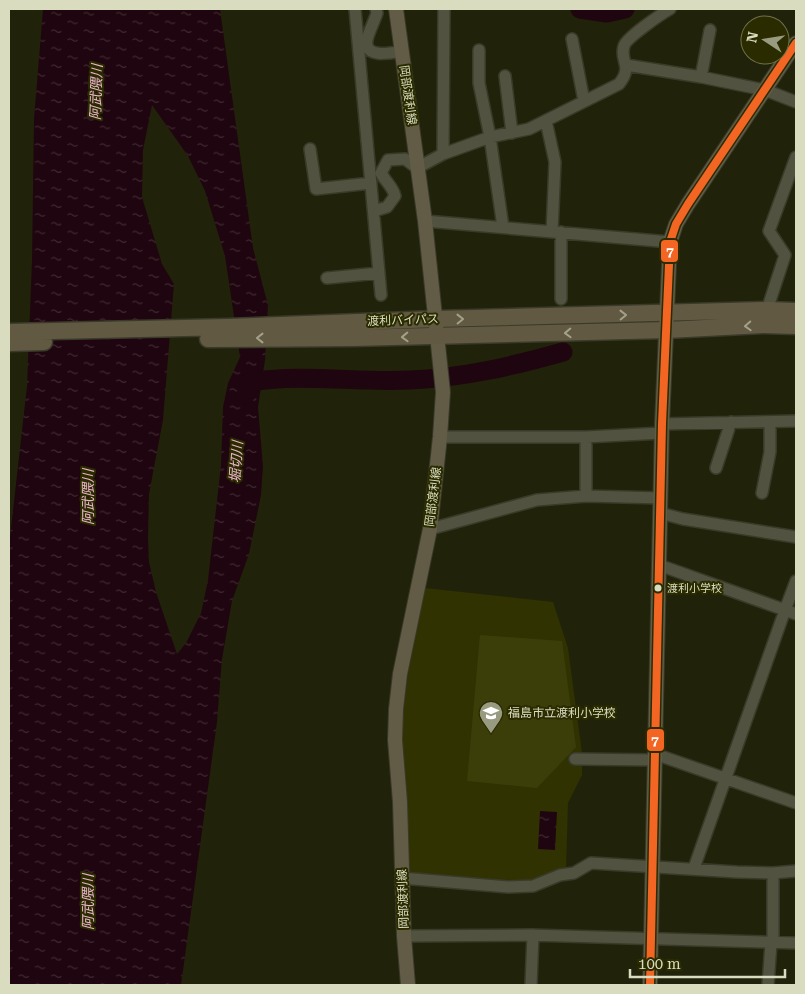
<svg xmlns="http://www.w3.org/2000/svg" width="805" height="994" viewBox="0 0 805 994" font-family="'Roboto Serif','Noto Sans JP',serif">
<defs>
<pattern id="water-ripples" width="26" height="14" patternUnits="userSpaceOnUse" patternTransform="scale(1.25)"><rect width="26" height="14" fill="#1f050f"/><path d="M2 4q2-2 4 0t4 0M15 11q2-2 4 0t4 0" fill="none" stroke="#3f2930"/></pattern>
</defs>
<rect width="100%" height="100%" fill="#21220a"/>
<path fill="#303201" d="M 425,588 L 553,602 L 568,648 L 582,753 L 582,775 L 568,803 L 566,871 L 515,884 L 409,877 L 403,759 L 403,715 L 408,674 Z"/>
<path fill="#3c3e0a" d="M 480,635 L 562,641 L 576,747 L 537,788 L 467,781 Z"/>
<path fill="url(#water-ripples)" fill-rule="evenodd" d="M 43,9 L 220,9 L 253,248 L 268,305 L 265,360 L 258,407 L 263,466 L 261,495 L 249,554 L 232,601 L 222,659 L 217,722 L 181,985 L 9,985 L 9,546 L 27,386 L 32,260 L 34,119 ZM 152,105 L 188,156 L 205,191 L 225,256 L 240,357 L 228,383 L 223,407 L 221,465 L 208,580 L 201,613 L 186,643 L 177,654 L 156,592 L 149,562 L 148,539 L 149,494 L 163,420 L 174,284 L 162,264 L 142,197 L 143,150 Z
M 540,811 L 557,812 L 555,850 L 538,849 Z"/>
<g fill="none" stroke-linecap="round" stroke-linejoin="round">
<path stroke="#1f050f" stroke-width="19" d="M 580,9 L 607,13 L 625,9
M 246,394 L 250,382 C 303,373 357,383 410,380 C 462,378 513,366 563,352"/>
<g stroke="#393a29" stroke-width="14">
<path id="minor" d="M 355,9 L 381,295
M 376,9 L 377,13 C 374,22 369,31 367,40 C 364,59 391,53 402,51
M 572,39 L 584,101
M 479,50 L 479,83 L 490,137 L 503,227
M 626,65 L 701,77 L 765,90 L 796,102
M 505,76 L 512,133
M 701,77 L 710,30
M 546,121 L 555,162 L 552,232
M 310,149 L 316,189 L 371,183
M 443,154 L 444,9
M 374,211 L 387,207 L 395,196 C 393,187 385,181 381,173 L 388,160 L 405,159 L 417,168 L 443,154 L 490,137 L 529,129 L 619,84 C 634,65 619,62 624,46 C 626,38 661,14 670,9
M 425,221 L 670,242
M 327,278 L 379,273
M 561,299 L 561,232
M 767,310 L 785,255 L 769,231 L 796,157
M 662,424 L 796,421
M 440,437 L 586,437 L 662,433
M 586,437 L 586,496
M 716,468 L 731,422
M 762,493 L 770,452 L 770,422
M 660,513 L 683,519 L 796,537
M 430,529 L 537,500 L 586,496 L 661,498
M 659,565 L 785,610 L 796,581
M 655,754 L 796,803
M 575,759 L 655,760
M 694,868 L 785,610 L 796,614
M 402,878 L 508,887 L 533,886 L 560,875 L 574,873 L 591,863 L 737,872 L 773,873 L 796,871
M 404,936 L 530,935 L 796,943
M 773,942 L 773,873
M 531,985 L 533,935
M 768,985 L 771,943"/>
</g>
<g stroke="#393a29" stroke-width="16">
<path id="major" d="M 396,9 L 425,221 L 443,392 L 440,437 L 430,529 L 400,674 L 396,709 L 395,740 L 400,802 L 404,936 L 408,985
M 650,985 L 662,424 L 670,242 L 676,224 L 688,204 L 796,43"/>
</g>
<g stroke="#393a29" stroke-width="19">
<path id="highway" d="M 9,332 L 228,327 L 436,319 L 767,310 L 796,311
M 208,339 L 354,338 L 667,330 L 763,325 L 796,326
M 9,343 L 44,342"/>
</g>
<use href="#minor" stroke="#51523f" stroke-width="11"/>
<use href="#major" stroke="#625c46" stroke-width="14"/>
<use href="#highway" stroke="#625942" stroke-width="16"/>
<g stroke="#2a2c00" stroke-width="11">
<path id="bus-1" d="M 650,985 L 662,424 L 670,242 L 676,224 L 688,204 L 796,43"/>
</g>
<use href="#bus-1" stroke="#f26522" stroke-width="8"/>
</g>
<defs><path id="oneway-chevron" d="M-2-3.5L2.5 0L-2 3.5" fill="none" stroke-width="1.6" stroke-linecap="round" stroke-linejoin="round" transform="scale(1.25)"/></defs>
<g stroke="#a3a187">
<use href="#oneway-chevron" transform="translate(623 315) rotate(-1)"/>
<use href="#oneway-chevron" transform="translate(460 319) rotate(-1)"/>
<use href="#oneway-chevron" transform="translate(748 326) rotate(177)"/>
<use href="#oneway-chevron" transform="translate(568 333) rotate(178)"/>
<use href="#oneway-chevron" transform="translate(405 337) rotate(178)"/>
<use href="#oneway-chevron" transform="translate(260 338) rotate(-180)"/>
</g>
<defs>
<g id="school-pin" transform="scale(1.25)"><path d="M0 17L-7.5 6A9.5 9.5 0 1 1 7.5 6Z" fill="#999b80" stroke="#2a2c00"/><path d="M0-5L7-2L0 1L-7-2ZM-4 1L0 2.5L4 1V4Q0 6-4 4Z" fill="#fff"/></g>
</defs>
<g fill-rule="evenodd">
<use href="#school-pin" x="491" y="713"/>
</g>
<circle fill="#d9dcbf" stroke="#2a2c00" stroke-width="2" cx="658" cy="588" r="4.5"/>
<g text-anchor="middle" stroke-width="4" stroke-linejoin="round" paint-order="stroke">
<g font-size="11" fill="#d9dcbf" stroke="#2a2c00" text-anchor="start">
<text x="667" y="592">渡利小学校</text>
</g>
<g font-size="12" fill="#d9dcbf" stroke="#2a2c00">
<text transform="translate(408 95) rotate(82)" y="4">岡部渡利線</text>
<text transform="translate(403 320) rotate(-2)" y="4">渡利バイパス</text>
<text transform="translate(433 497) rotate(-83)" y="4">岡部渡利線</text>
<text transform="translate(403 899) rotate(-92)" y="4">岡部渡利線</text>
</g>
<g font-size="12" fill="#d9dcbf" stroke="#2a2c00" text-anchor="start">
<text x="508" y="717">福島市立渡利小学校</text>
</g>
<g font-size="14" font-style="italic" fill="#eeb6cd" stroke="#2a2c00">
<text transform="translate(96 92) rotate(-88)" y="5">阿武隈川</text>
<text transform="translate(236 462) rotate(-86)" y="5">堀切川</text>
<text transform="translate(88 497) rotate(-90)" y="5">阿武隈川</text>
<text transform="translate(88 902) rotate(-90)" y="5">阿武隈川</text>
</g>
</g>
<g stroke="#2a2c00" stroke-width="2">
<rect x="660" y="239" width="19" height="24" rx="5" fill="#f26522"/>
<rect x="646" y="728" width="19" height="24" rx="5" fill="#f26522"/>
</g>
<g font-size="14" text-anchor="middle" font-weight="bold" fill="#fff">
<text x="670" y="256">7</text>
<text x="655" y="745">7</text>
</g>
<rect width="805" height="994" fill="none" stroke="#d9dcbf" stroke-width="20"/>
<g transform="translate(765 40) rotate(282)"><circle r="24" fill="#2a2c00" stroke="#70724c"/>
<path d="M0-4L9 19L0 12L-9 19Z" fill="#999b80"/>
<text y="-8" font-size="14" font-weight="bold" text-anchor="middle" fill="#d9dcbf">N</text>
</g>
<path d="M630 969v8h155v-8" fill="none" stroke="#d9dcbf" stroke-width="2.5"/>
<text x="638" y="969" font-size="15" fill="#d9dcbf" stroke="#2a2c00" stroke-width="4" paint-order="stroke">100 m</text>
</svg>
